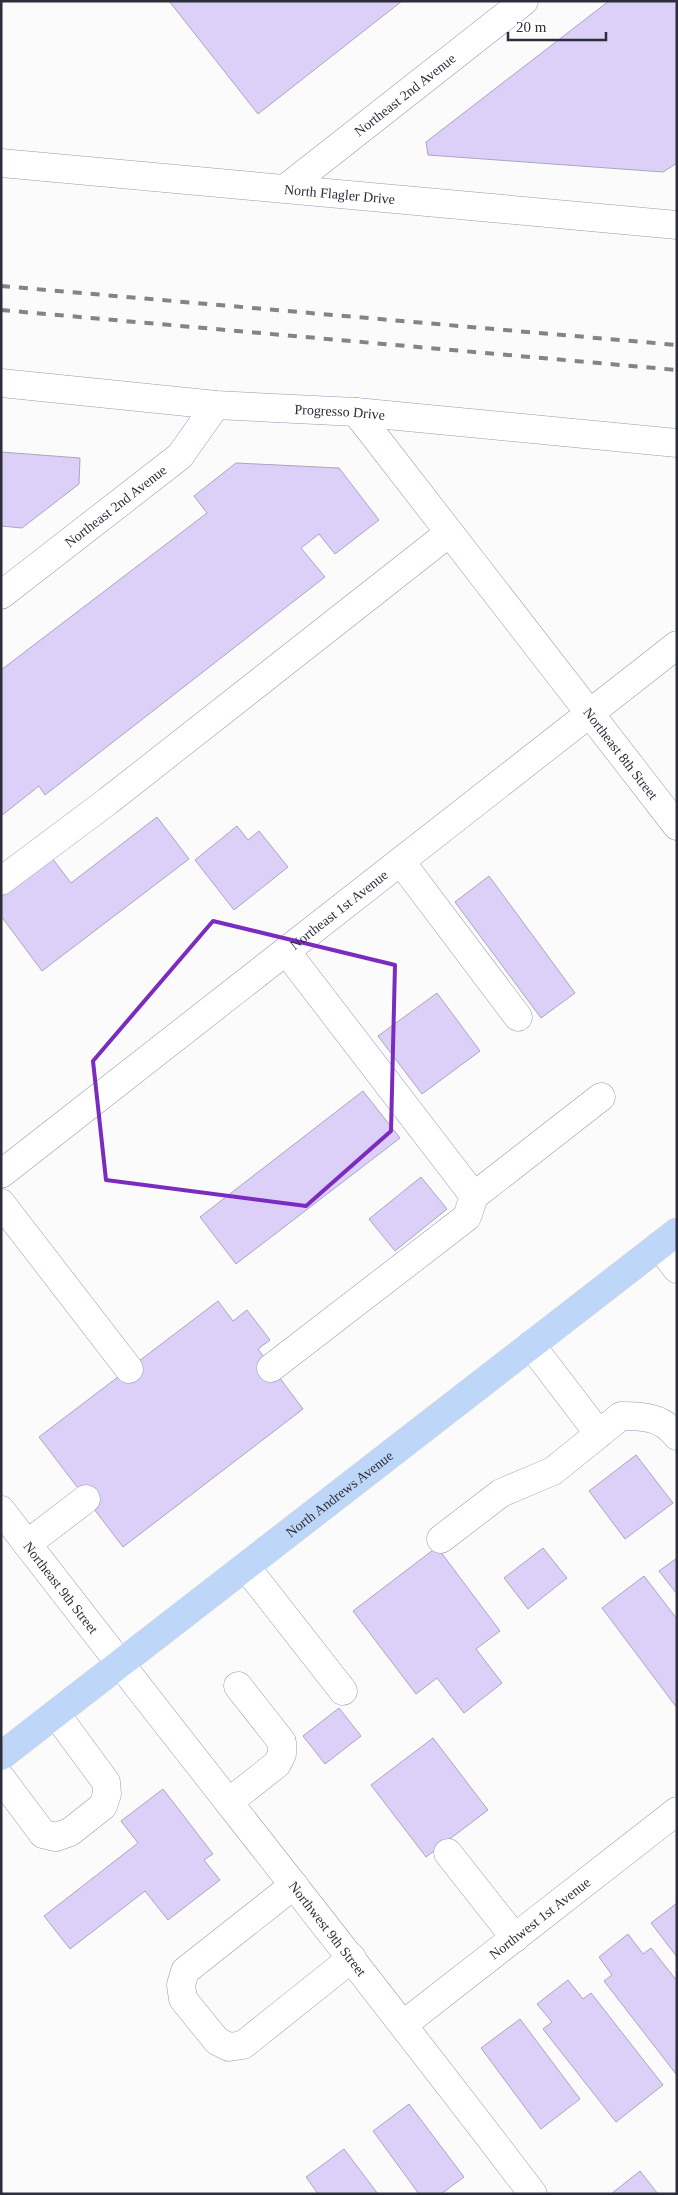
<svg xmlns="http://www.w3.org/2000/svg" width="678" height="2195" viewBox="0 0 678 2195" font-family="'Times New Roman',serif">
<rect width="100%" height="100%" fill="#fbfbfb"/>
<path fill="#dcd0f8" stroke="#aca4c0" d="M 169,1 L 402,1 L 258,114 Z
M 609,1 L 677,1 L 677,163 L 663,172 L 428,155 L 426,142 Z
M 1,452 L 80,458 L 79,484 L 22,528 L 1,526 Z
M 236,463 L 339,468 L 379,520 L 335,554 L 319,534 L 301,548 L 325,577 L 45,795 L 39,786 L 1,816 L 1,670 L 207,513 L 194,496 Z
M 157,817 L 189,859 L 42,971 L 1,916 L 1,896 L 52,858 L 71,883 Z
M 237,826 L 248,840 L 259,831 L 288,867 L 234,910 L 195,860 Z
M 489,876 L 575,993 L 541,1018 L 455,902 Z
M 437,993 L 480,1051 L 422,1094 L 378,1036 Z
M 363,1091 L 400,1138 L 236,1264 L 200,1217 Z
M 421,1177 L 447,1209 L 395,1251 L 369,1219 Z
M 218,1301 L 233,1321 L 247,1310 L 270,1340 L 258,1349 L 303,1409 L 123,1547 L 39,1437 Z
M 636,1455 L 673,1503 L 625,1539 L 589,1491 Z
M 437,1547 L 500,1631 L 476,1649 L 502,1683 L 464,1713 L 437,1678 L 416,1694 L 353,1611 Z
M 543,1548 L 567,1578 L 528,1609 L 504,1578 Z
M 677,1558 L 677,1594 L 659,1571 Z
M 644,1576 L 677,1619 L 677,1708 L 602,1608 Z
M 339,1708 L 361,1736 L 325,1764 L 303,1736 Z
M 433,1738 L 488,1810 L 426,1857 L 371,1785 Z
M 163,1789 L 213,1854 L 204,1860 L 220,1880 L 168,1920 L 145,1891 L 70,1949 L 44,1916 L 138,1843 L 121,1821 Z
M 677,1903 L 677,1957 L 651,1923 Z
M 628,1934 L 643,1954 L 651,1948 L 677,1981 L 676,2074 L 604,1981 L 612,1975 L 599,1957 Z
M 568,1980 L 583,1999 L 591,1993 L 663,2085 L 616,2122 L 543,2029 L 552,2022 L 537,2004 Z
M 520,2019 L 580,2099 L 541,2129 L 481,2048 Z
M 409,2104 L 464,2177 L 441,2194 L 419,2194 L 373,2131 Z
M 344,2149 L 378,2194 L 318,2194 L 306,2177 Z
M 640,2171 L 658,2194 L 611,2194 Z"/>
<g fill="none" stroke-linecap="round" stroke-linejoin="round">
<g stroke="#959ab7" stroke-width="29">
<g id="minor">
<path id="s1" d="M 1,163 L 677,225"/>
<path id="s2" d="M 286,188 L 524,1"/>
<path id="s3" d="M 1,383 L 216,405 L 356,412 L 677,443"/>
<path id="s4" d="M 356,412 L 677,826"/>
<path id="s5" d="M 1,595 L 180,456 L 216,405"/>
<path d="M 401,862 L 518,1017"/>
<path d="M 1,881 L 108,801 L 449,533"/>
<path id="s6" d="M 1,1174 L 677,645"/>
<path d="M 474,1196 L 601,1097"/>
<path d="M 1,1203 L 129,1369"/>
<path d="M 659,1246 L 677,1269"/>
<path d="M 531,1345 L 599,1434"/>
<path d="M 271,1368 L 467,1217 L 474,1196 L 286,951"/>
<path id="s7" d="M 1,1510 C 177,1739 358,1964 533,2194"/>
<path d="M 441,1539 L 501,1493 L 553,1471 L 621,1416 C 644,1416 662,1417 677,1436"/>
<path d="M 27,1544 L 86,1499"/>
<path d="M 246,1567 L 343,1691"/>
<path d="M 1,1778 L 43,1834 L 56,1837 L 70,1832 L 103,1806 L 107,1794 L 106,1782 L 56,1714"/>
<path d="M 229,1802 L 277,1764 L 282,1754 L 282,1742 L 238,1686"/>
<path d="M 448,1853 L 515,1938"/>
<path d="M 294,1885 L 185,1971 L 181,1985 L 183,1999 L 217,2041 L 229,2047 L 243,2045 L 352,1958"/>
<path id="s8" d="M 404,2024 L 677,1811"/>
</g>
</g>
<g stroke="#d5d5d8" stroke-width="29">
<g id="major">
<path id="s9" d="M 1,1756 L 677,1232"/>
</g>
</g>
<use href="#minor" stroke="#fff" stroke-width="28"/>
<use href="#major" stroke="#bed6f7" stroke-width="28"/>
<path stroke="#83848b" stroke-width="4" stroke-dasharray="9 9" stroke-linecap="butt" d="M 1,286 L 677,345
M 1,310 L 677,370"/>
</g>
<path fill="none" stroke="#7b2cbf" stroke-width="4" stroke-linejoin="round" d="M 213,921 L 395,965 L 391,1131 L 306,1206 L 106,1180 L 93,1061 Z"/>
<g text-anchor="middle" stroke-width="5" stroke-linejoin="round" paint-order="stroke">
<g font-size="14" fill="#2c2e3a" stroke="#fff">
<text dy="5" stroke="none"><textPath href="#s2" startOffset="151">Northeast 2nd Avenue</textPath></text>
<text dy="5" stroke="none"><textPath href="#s1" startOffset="340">North Flagler Drive</textPath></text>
<text dy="5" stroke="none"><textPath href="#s3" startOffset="340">Progresso Drive</textPath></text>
<text dy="5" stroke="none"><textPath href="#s5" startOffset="145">Northeast 2nd Avenue</textPath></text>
<text dy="5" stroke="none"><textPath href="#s4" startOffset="432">Northeast 8th Street</textPath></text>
<text dy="5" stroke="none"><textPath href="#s6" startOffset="429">Northeast 1st Avenue</textPath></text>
<text dy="5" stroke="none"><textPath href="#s9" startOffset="428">North Andrews Avenue</textPath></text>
<text dy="5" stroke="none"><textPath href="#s7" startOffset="98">Northeast 9th Street</textPath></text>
<text dy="5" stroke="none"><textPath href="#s8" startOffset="172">Northwest 1st Avenue</textPath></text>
<text dy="5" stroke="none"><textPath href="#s7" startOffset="531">Northwest 9th Street</textPath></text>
</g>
</g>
<rect width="678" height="2195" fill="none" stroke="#2c2e3a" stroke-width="5"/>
<path d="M508 32v8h98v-8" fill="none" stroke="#2c2e3a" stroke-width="2.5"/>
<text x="516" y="32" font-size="15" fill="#2c2e3a" stroke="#ffffff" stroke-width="4" paint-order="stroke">20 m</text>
</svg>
